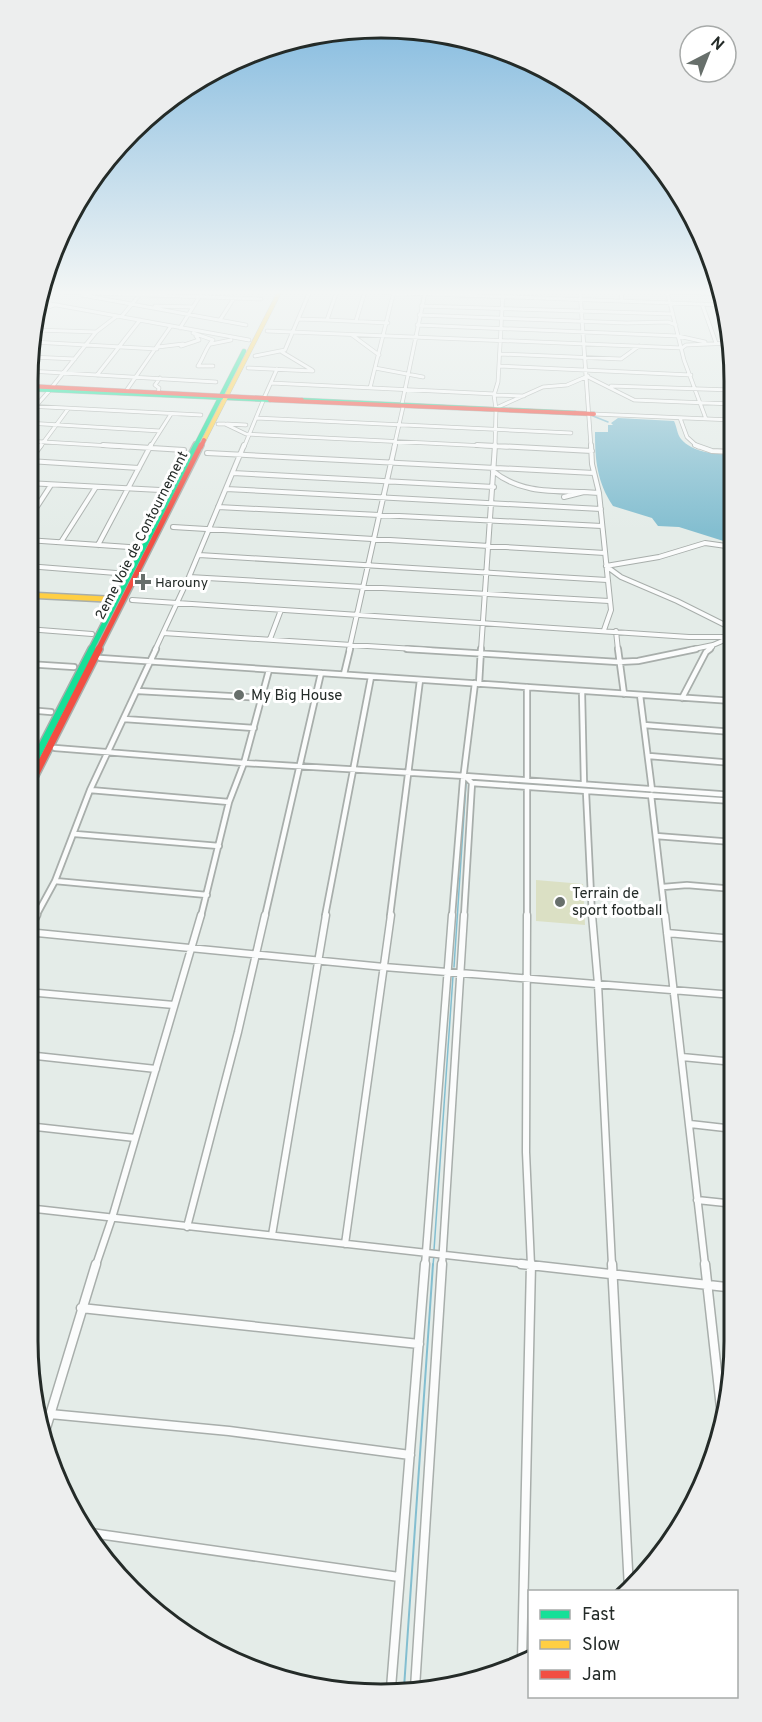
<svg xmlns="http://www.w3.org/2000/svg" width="762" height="1722" viewBox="0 0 762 1722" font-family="Overpass,sans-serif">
<rect width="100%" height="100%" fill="#e4ece8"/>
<path fill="#dbe0c4" d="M 536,880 L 583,884 L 585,925 L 536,921 Z"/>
<path fill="#83bed0" d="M 618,418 L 674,421 C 677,427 677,434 681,439 C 693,453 716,454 732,455 L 733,544 L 679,527 L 658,526 L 652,518 L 613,506 C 597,482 595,460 595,432 L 608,432 L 608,425 L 613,425 L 611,423 Z"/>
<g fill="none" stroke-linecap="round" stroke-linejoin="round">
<path stroke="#83bed0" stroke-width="1.5" d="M 593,416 L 608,422
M 639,791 L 733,798
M 454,967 L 466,783
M 434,1250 L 453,976
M 433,1265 L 434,1255"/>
<path stroke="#83bed0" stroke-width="2" d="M 404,1688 L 433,1264"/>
<g stroke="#a8aeab" stroke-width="4.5">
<path id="street-far4" d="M 337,291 L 327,320 L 388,323
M 355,291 L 724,305
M 580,291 L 591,447
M 621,291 L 622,301
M 652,291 L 721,294
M 667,291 L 684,360 L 706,419
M 64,292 L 261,299
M 82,295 L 246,325
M 40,302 L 249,340
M 41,302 L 52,291
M 702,304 L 716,343
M 155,306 L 193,307
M 421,306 L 673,314
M 39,310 L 54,305
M 419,315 L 627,323 L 668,322 L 676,325
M 122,316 L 142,292
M 298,319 L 327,320
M 220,320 L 234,298
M 356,321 L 365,291
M 417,325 L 678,336 L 705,342
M 180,328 L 203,291
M 36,330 L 96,332
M 267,331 L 682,348 L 686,345 L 732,343
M 193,333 L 213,340 C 206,347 204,357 198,366
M 352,335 L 379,355
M 33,342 L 157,349
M 211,344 L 231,340
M 181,346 L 199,340 L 196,336
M 158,347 L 183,344
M 282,352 L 312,370
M 500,354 L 621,359 L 639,346
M 255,356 L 285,350 L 310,291
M 31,357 L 75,359
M 198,366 L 213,366
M 499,366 L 691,375
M 248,368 L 313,371
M 375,368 L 423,377
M 29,371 L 216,382
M 97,375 L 140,320
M 588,377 L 634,400 L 732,404
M 271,383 L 495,394
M 611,386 L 732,390
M 52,387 L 96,332 L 117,316
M 370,388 L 394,291
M 126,391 L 171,326
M 158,393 L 159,388 L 155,385 L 160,378
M 494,395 L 524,396
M 264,398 L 277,369
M 402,404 L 425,293
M 27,406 L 201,415
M 496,408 L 543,387 L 567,385 L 588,376
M 496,409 L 494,395 L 498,382 L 503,291
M 594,414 L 732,420
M 27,416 L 50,390
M 256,418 L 571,433
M 680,418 L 687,437 L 698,447
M 27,423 L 160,431
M 218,424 L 225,424 L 246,434 L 507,447
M 227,424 L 246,425
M 27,441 L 129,447
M 40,447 L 68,409
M 150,447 L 171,414
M 244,447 L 263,401
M 394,447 L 403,407
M 495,447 L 496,411"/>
</g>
<g stroke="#a8aeab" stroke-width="6">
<path id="street-far3" d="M 103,445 L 184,450
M 477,445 L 592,451
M 591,445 L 592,464 L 599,493 L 611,610 L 604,630
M 695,445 L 712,451 L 732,452
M 207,453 L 594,473
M 29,461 L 139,468
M 28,463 L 41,445
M 493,471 C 520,493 551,491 584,492
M 233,473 L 494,487
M 27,483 L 160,490
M 226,489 L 601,509
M 564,497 L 584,492 L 599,493
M 218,507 L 602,526
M 27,522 L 51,485
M 173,527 L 605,553
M 27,540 L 129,547
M 61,542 L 96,487
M 98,545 L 151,445
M 199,555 L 607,580
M 27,566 L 116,573
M 606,566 L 621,577 L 677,601 L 733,629
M 606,566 L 659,557 L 705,543 L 733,547
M 189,577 L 609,601
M 132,600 L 689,637 L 733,637
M 27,629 L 92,634
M 616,631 L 618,650
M 163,633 L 430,650
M 270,639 L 281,610
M 155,650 L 189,577 L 244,445
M 349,650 L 395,445
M 481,650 L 495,445
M 689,650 L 713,645 L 727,639
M 708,650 L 712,647"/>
</g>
<g stroke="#a8aeab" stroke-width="8">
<path id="street-far2" d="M 407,649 L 618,662 L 638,661 L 696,649
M 618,649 L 624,694
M 100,658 L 733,701
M 27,664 L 74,667
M 344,674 L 350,649
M 479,684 L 481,649
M 527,687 L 527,780
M 138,691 L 263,698
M 582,692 L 584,784
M 640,695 L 652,790
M 682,698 L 706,652 L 710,649
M 27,710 L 51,712
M 124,719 L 254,728
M 644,725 L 733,732
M 55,748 L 244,763 L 465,776 L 472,783 L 733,801
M 27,749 L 32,750
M 649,756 L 733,763
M 465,776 L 733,795
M 90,790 L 229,802
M 586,792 L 592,916
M 651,795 L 665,916
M 75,834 L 219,846
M 656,836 L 733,842
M 55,881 L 207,895
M 663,887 L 687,885 L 734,889
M 36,916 L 55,881 L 90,790 L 156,649
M 201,916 L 229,802 L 244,763 L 269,670
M 265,916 L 321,673
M 325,916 L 371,677
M 390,916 L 420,680
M 452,916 L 463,780 L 475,683
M 464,916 L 472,783
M 527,916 L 527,788"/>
</g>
<g stroke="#a8aeab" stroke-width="9">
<path id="street-far1" d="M 527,915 L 526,1152 L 531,1265
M 592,915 L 598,984 L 612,1265
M 665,915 L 705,1265
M 27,932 L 384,967 L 734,995
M 667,933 L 734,939
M 27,934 L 37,915
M 27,992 L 174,1005
M 27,1055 L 156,1069
M 682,1057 L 734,1062
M 690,1124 L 734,1129
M 27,1126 L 135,1138
M 697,1200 L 735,1204
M 27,1208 L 535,1265
M 187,1227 L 238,1032 L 265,915
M 272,1235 L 326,915
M 345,1244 L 391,915
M 96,1265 L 112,1218 L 201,915
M 425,1265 L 452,915
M 442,1265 L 464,915"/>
</g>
<g stroke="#a8aeab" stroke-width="11">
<path id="street" d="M 521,1264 L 735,1288
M 612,1264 L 629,1589
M 705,1264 L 722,1417
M 81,1308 L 419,1344
M 50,1414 L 229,1431 L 410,1455
M 43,1438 L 96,1264
M 91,1533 L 399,1577
M 522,1661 L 531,1264
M 391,1688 L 425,1264
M 415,1688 L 442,1264"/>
</g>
<g stroke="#a8aeab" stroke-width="5">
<path id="fast-far2" d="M 27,389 L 270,400
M 302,400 L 575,413
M 195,447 L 244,351"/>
</g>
<g stroke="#a8aeab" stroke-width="8">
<path id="fast-far1" d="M 91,650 L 196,445"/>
</g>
<g stroke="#a8aeab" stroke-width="10">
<path id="fast" d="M 27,775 L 92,649"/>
</g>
<g stroke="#a8aeab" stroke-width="5">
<path id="slow-far1" d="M 204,440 L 280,291"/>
</g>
<g stroke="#a8aeab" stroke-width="8">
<path id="slow" d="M 27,595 L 106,599"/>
</g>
<g stroke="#a8aeab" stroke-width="5">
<path id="jam-far2" d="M 27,386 L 302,400
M 270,400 L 594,414 L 575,413
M 201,447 L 204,440"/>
</g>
<g stroke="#a8aeab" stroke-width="8">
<path id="jam-far1" d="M 98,650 L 201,445"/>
</g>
<g stroke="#a8aeab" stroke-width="10">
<path id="jam" d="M 27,791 L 99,649"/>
</g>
<use href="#street-far4" stroke="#fbfcfc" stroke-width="3"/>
<use href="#street-far3" stroke="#fbfcfc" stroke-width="4"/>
<use href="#street-far2" stroke="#fbfcfc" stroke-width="4.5"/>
<use href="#street-far1" stroke="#fbfcfc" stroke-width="6"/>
<use href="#street" stroke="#fbfcfc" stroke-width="8"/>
<use href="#fast-far2" stroke="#16e098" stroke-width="4"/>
<use href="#fast-far1" stroke="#16e098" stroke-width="5"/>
<use href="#fast" stroke="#16e098" stroke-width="7"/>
<use href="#slow-far1" stroke="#ffcf43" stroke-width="4"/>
<use href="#slow" stroke="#ffcf43" stroke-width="5"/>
<use href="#jam-far2" stroke="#f24e42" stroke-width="4"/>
<use href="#jam-far1" stroke="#f24e42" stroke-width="5"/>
<use href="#jam" stroke="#f24e42" stroke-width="7"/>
</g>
<linearGradient id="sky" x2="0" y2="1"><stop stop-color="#7fb8de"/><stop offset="0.55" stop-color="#f3f6f5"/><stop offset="1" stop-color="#f3f6f5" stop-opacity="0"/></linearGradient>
<rect width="762" height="532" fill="url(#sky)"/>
<g fill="#676f6b" stroke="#fff" stroke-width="2">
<path d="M140 573h6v6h6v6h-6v6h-6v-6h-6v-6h6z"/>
<circle cx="239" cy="695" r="6"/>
<circle cx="560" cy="902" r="6"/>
</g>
<g text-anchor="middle" stroke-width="6" stroke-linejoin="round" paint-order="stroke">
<g font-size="14" fill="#242b28" stroke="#fff">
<text transform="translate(141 535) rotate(-63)" y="5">2eme Voie de Contournement</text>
</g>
<g font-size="14" fill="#242b28" stroke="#fff" text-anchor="start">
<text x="155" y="587">Harouny</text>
</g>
<g font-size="15" fill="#242b28" stroke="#fff" text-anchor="start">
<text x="251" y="700">My Big House</text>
<text x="572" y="898">Terrain de<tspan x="572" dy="17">sport football</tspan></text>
</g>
</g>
<path d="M0 0H762V1722H0ZM381 38H381A343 343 0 0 1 724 381V1341A343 343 0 0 1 381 1684H381A343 343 0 0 1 38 1341V381A343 343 0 0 1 381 38Z" fill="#edeeee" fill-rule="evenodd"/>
<path fill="none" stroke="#242b28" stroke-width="3" d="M381 38H381A343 343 0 0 1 724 381V1341A343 343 0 0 1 381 1684H381A343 343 0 0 1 38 1341V381A343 343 0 0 1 381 38Z"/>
<rect x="528" y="1590" width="210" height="108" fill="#ffffff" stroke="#a7aaa9" stroke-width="1.5"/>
<rect x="540" y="1610" width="30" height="9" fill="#16e098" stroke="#a7aaa9" stroke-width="1.5"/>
<text x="582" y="1620" font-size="18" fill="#242b28">Fast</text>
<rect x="540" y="1640" width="30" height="9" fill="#ffcf43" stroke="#a7aaa9" stroke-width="1.5"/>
<text x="582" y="1650" font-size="18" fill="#242b28">Slow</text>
<rect x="540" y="1670" width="30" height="9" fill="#f24e42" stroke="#a7aaa9" stroke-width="1.5"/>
<text x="582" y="1680" font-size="18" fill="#242b28">Jam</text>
<g transform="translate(708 54) rotate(42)"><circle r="28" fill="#ffffff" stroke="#a7aaa9" stroke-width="1.5"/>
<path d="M0-4.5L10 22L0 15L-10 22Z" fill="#676f6b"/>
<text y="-9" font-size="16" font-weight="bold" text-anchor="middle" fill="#242b28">N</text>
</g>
</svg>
